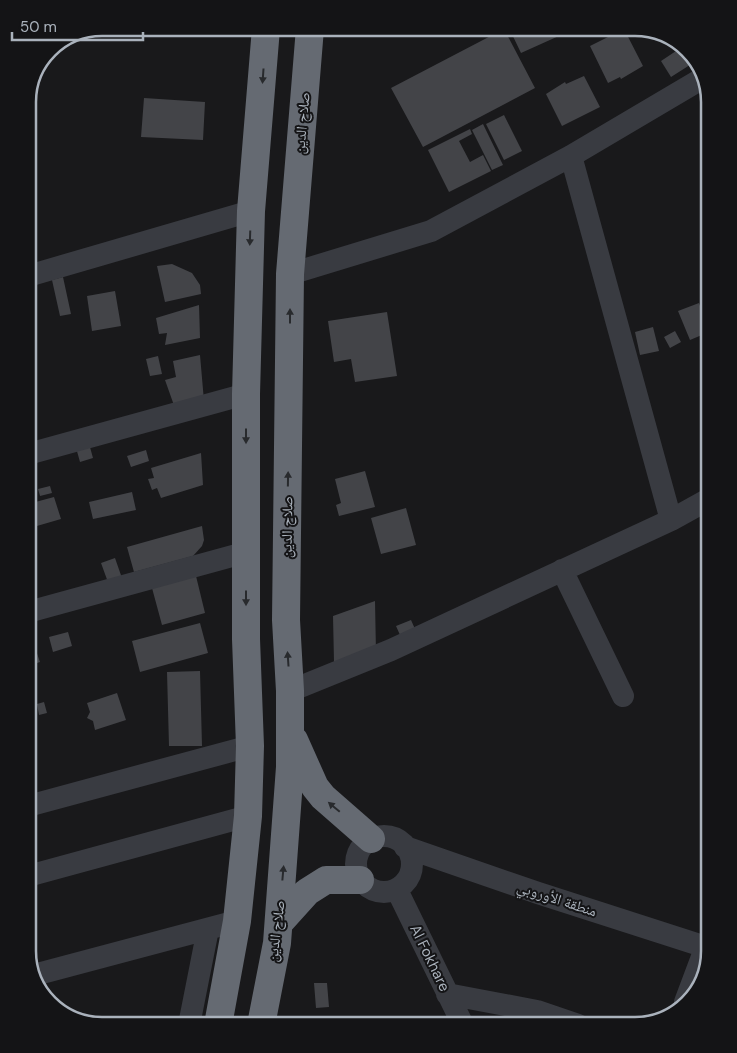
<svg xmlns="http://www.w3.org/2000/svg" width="737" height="1053" viewBox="0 0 737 1053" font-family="'DM Sans','Noto Naskh Arabic',sans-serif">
<rect width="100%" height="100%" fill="#19191b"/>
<path fill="#434448" d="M 509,28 L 558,28 L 561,35 L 521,53 Z
M 504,29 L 535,88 L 423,147 L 391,88 Z
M 624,29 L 643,66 L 621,79 L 620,77 L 608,83 L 590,46 Z
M 682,47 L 693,63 L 671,77 L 661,61 Z
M 584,76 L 600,107 L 562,126 L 546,94 L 565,82 L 566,84 Z
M 144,98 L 205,102 L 203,140 L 141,137 Z
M 504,115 L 522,151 L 504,160 L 486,124 Z
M 483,124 L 503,165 L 492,170 L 472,130 Z
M 470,129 L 472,134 L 459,141 L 470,162 L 483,155 L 491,171 L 449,192 L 428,150 Z
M 172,264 L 192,273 L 200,285 L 201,294 L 165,302 L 157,266 Z
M 63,277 L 71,314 L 60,316 L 52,280 Z
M 115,291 L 121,326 L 92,331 L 87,296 Z
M 699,303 L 709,332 L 690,340 L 678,311 Z
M 199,305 L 200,338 L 165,345 L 167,333 L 159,334 L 156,318 Z
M 387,312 L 397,376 L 355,382 L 351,359 L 334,362 L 328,321 Z
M 653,327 L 659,351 L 640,355 L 635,332 Z
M 675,331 L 681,342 L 670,348 L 664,337 Z
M 200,355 L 204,401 L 176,411 L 165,380 L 176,377 L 173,361 Z
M 158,356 L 162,374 L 150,376 L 146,359 Z
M 88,440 L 93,458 L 80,462 L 75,444 Z
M 146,450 L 149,461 L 131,467 L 127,456 Z
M 201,453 L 203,485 L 161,498 L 157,488 L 152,490 L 148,479 L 154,478 L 151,468 Z
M 365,471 L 375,507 L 339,516 L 336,505 L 341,503 L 335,479 Z
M 50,486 L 52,493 L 40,496 L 38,489 Z
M 132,492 L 136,510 L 93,519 L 89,502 Z
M 54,497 L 61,519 L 30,528 L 28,504 Z
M 406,508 L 416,545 L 381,554 L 371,518 Z
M 202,526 L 204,540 L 202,546 L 193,556 L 134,572 L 127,547 Z
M 115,558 L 123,581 L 109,585 L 101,563 Z
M 196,576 L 205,613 L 162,625 L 152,588 Z
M 375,601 L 376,653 L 334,662 L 333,616 Z
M 411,620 L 415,629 L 400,635 L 396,626 Z
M 200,623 L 208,653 L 140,672 L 132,641 Z
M 68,632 L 72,646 L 53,652 L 49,637 Z
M 28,633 L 30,633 L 40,662 L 28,666 Z
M 200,671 L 202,746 L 169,746 L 167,672 Z
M 117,693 L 126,720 L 95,730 L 93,721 L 87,718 L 90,712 L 87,703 Z
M 44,702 L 47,713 L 39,715 L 37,704 Z
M 314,983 L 327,983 L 329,1007 L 316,1008 Z"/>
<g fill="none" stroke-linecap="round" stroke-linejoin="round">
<path stroke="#393b41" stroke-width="22" d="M 571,156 L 671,520
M 290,274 L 431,231 L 571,156 L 703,78
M 28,276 L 251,211
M 28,454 L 246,394
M 562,570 L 623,696
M 28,612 L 247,552
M 290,691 L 391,650 L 671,520 L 709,499
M 28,806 L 250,746
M356 864a28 28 0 1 1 56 0a28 28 0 1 1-56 0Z
M 405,847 L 538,893 L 709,948
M 28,876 L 248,816
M 397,890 L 463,1025
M 34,975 L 237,921
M 447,994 L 537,1011 L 578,1025
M 685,1002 L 706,946
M 189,1025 L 208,929"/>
<path stroke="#656a72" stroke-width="28" d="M 294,740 L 315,787 L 323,797 L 371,839
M 279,923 L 307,892 L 326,880 L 360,880
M 218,1025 L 237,921 L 248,816 L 250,746 L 246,639 L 246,394 L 251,211 L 266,28
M 261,1025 L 277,943 L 290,767 L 290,691 L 286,620 L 290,274 L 310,28"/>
</g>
<defs><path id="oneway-solid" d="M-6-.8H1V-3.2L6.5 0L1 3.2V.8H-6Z" transform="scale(1.25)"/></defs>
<g fill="#282a2d">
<use href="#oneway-solid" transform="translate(263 76) rotate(94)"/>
<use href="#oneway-solid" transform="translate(250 238) rotate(92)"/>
<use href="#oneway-solid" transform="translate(290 316) rotate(-90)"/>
<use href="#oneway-solid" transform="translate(246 436) rotate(90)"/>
<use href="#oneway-solid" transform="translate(288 479) rotate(-89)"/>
<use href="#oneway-solid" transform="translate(246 598) rotate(90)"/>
<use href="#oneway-solid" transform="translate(288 659) rotate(-94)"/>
<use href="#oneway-solid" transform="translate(334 807) rotate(-140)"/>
<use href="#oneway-solid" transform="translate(283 873) rotate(-85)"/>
</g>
<g text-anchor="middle" stroke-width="4" stroke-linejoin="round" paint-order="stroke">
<g font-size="15" fill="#aab2bc" stroke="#141416">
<text transform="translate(302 123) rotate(-85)" y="5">صلاح الدين</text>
<text transform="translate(287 527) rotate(-89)" y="5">صلاح الدين</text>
<text transform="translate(557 899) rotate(18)" y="5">منطقة الأوروبي</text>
<text transform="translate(276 931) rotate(-83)" y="5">صلاح الدين</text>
<text transform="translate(430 958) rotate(64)" y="5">Al Fokhare</text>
</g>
</g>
<path d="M0 0H737V1053H0ZM102 36H635A66 66 0 0 1 701 102V951A66 66 0 0 1 635 1017H102A66 66 0 0 1 36 951V102A66 66 0 0 1 102 36Z" fill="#141416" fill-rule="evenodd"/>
<path fill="none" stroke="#aab2bc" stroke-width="2.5" d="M102 36H635A66 66 0 0 1 701 102V951A66 66 0 0 1 635 1017H102A66 66 0 0 1 36 951V102A66 66 0 0 1 102 36Z"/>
<path d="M12 32v8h131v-8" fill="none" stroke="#aab2bc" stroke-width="2.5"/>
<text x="20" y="32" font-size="15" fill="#aab2bc" stroke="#141416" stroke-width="4" paint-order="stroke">50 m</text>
</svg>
